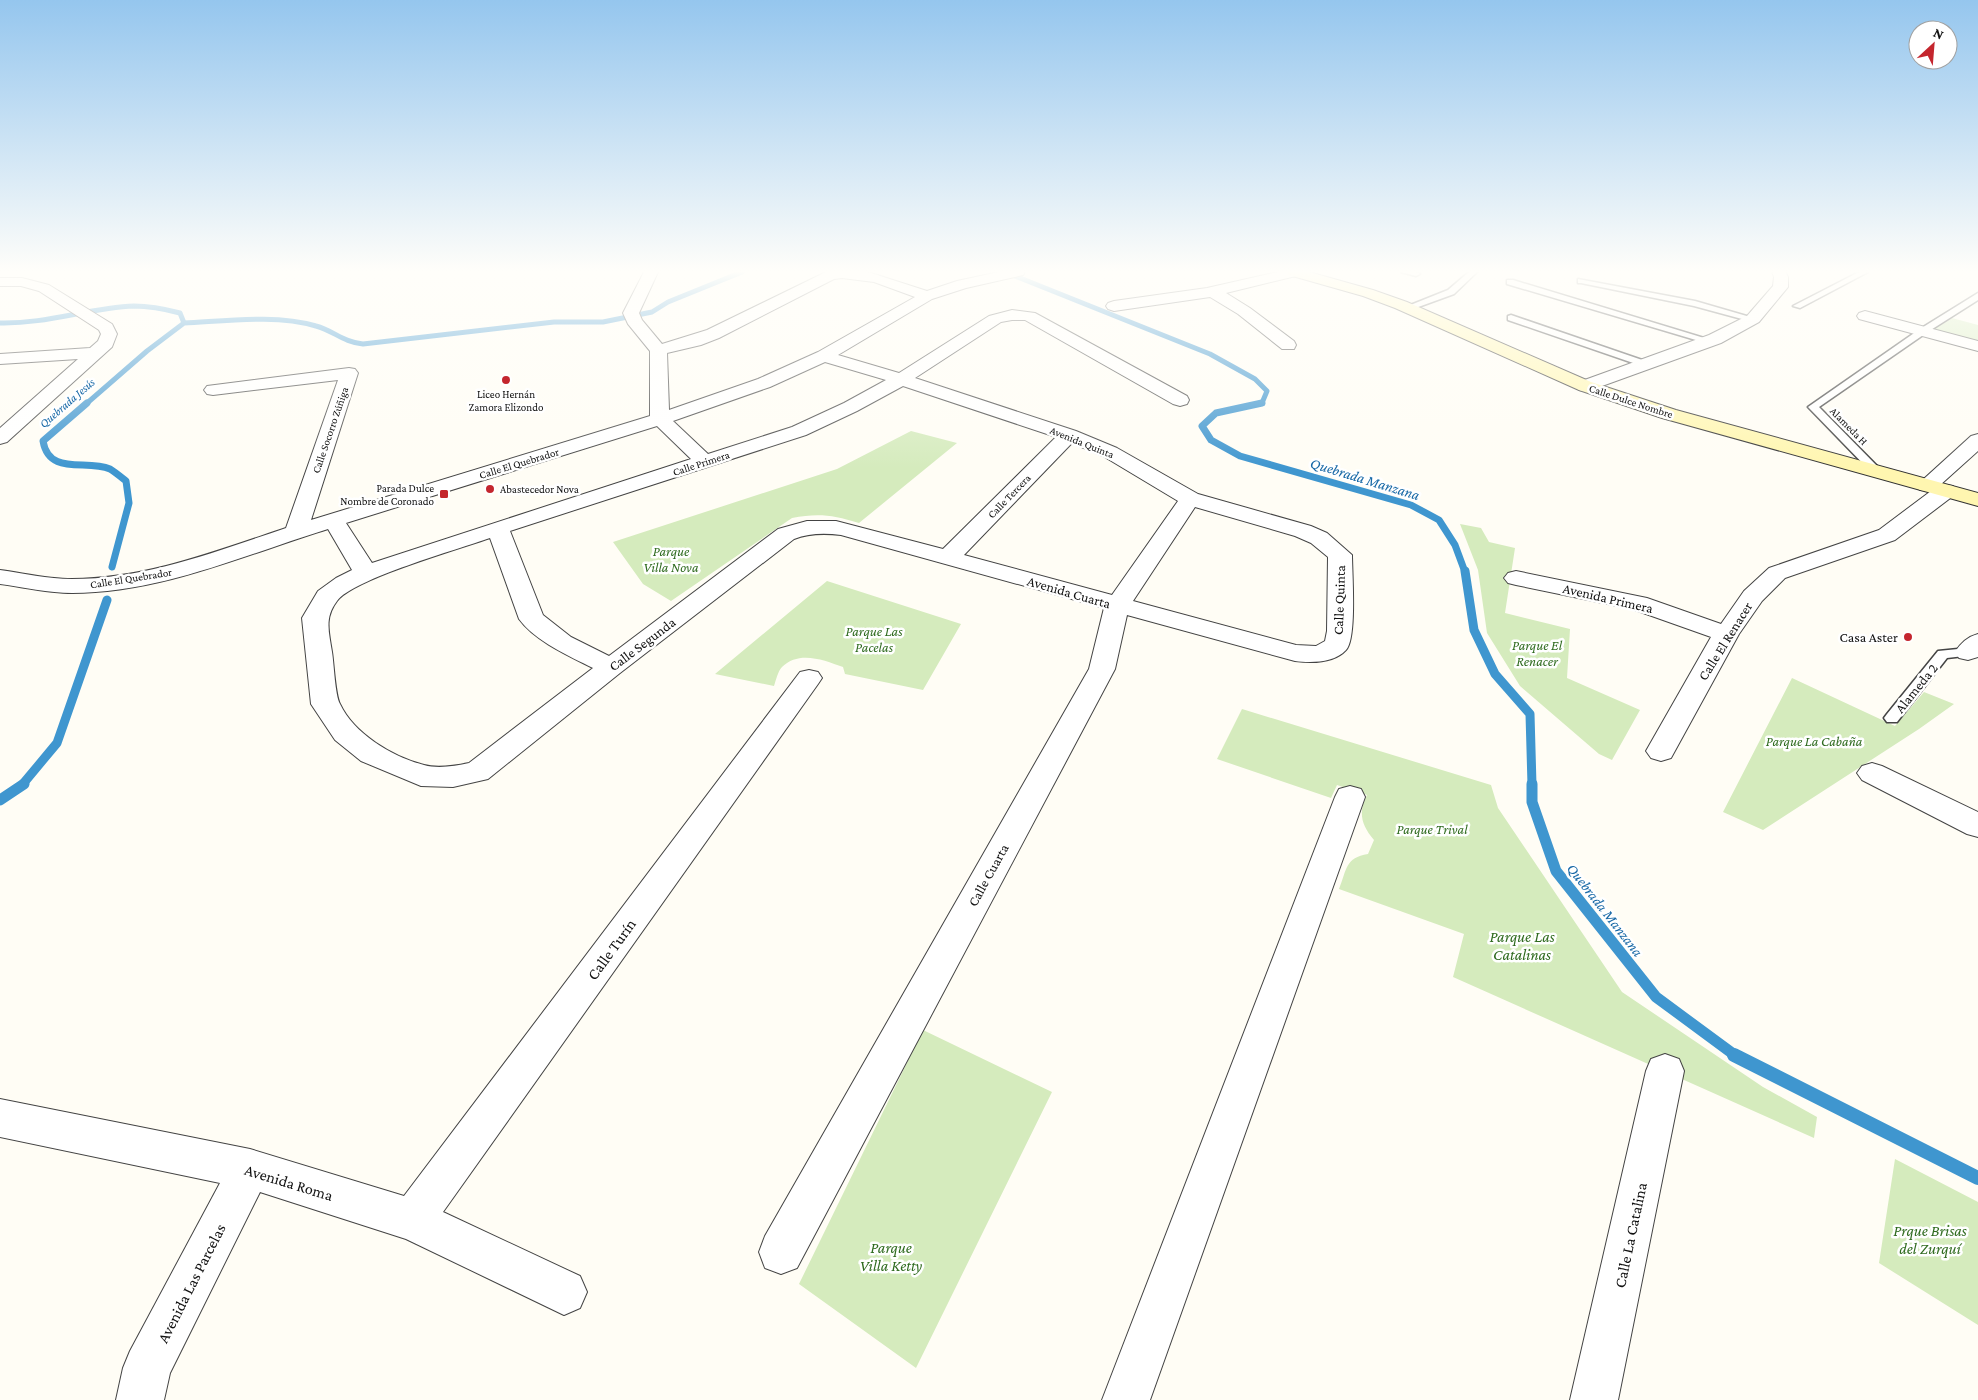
<svg xmlns="http://www.w3.org/2000/svg" width="1978" height="1400" viewBox="0 0 1978 1400" font-family="'Crimson Pro',serif">
<rect width="100%" height="100%" fill="#fffdf5"/>
<path fill="#d5ebbd" d="M 1952,318 L 1978,325 L 1978,344 L 1931,331 Z
M 911,431 L 957,443 L 859,523 C 833,515 818,513 792,518 L 671,601 L 643,584 L 613,542 L 837,469 Z
M 1460,524 L 1481,528 L 1489,542 L 1515,548 L 1505,613 L 1570,629 L 1567,678 L 1640,710 L 1612,760 L 1599,754 L 1520,686 L 1487,633 L 1478,570 Z
M 827,581 L 961,624 L 923,690 L 845,674 L 843,667 C 824,660 799,650 782,667 C 778,671 776,680 774,686 L 715,674 Z
M 1792,678 L 1895,726 L 1924,692 L 1954,704 L 1919,729 L 1763,830 L 1723,812 Z
M 1242,709 L 1491,785 L 1498,808 L 1622,992 L 1763,1087 L 1817,1117 L 1814,1138 L 1453,977 L 1464,934 L 1339,889 C 1347,869 1345,858 1368,854 L 1374,840 C 1361,825 1358,812 1367,795 L 1337,785 L 1331,798 L 1217,759 Z
M 923,1030 L 1052,1092 L 916,1368 L 799,1284 Z
M 1895,1159 L 1978,1202 L 1978,1325 L 1879,1263 Z"/>
<g fill="none" stroke-linecap="round" stroke-linejoin="round">
<path stroke="#3f96cf" stroke-width="5" d="M 1005,272 L 1210,354 L 1255,379 L 1267,391 L 1262,403 L 1256,404
M 0,323 C 47,324 88,308 134,306 C 150,306 165,309 180,313 L 184,323
M 184,323 C 225,321 277,314 316,326 C 334,331 343,342 363,344 L 554,322 L 603,322 L 652,312 L 668,302 L 742,272
M 86,404 L 147,351 L 184,323"/>
<path stroke="#3f96cf" stroke-width="7" d="M 87,403 L 43,441 C 49,476 86,459 110,469 C 115,472 121,477 126,481 L 129,503 L 112,567
M 1262,403 L 1216,413 L 1202,426 L 1211,440 L 1240,456 L 1411,505 L 1439,520 L 1455,545 L 1465,572"/>
<path stroke="#3f96cf" stroke-width="9" d="M 1465,571 L 1474,630 L 1495,674 L 1530,714 L 1532,785
M 22,785 L 57,743 L 107,600"/>
<path stroke="#3f96cf" stroke-width="11" d="M 1532,784 L 1532,802 L 1556,871 L 1656,997 L 1736,1056
M 0,800 L 24,784"/>
<path stroke="#3f96cf" stroke-width="14" d="M 1734,1055 L 1978,1178"/>
<g stroke="#444" stroke-width="3">
<path id="lane" d="M 1401,272 L 1416,272 L 1420,274 L 1416,276 Z
M 1469,272 L 1477,272 L 1454,294 L 1410,310 L 1403,308 L 1448,290 Z
M 1859,272 L 1868,272 L 1800,308 L 1793,306 Z
M 1578,279 L 1695,301 L 1757,319 L 1753,322 L 1694,306 L 1581,283 L 1578,283 Z
M 1507,280 L 1513,280 L 1714,341 L 1709,344 L 1706,343 L 1507,284 Z
M 1978,293 L 1978,300 L 1926,333 L 1819,407 L 1883,472 L 1881,474 L 1873,474 L 1808,407 L 1920,329 Z
M 1511,315 L 1648,362 L 1650,364 L 1648,366 L 1642,366 L 1508,320 L 1508,316 Z
M 1968,648 L 1973,649 L 1975,652 L 1973,655 L 1947,658 L 1897,722 L 1887,722 L 1884,718 L 1887,714 L 1938,651 Z"/>
</g>
<g stroke="#444" stroke-width="2">
<path id="street" d="M 644,272 L 658,272 L 639,313 L 642,320 L 662,344 L 707,330 L 826,272 L 868,272 L 927,291 L 957,281 L 999,272 L 1025,272 L 1023,275 L 966,288 L 932,299 L 838,355 L 899,373 L 989,316 L 1012,310 L 1035,313 L 1187,396 L 1189,400 L 1187,404 L 1180,406 L 1173,404 L 1025,320 L 1012,320 L 1001,322 L 915,378 L 1076,431 L 1117,448 L 1198,494 L 1311,526 L 1327,533 L 1352,555 C 1352,573 1357,639 1346,650 C 1334,663 1311,663 1295,661 L 1127,615 L 1115,669 L 797,1268 L 781,1274 L 765,1268 L 759,1252 L 765,1236 L 1089,669 L 1104,608 L 841,535 C 825,533 809,533 794,539 L 620,673 L 488,779 L 453,787 L 421,786 L 361,761 L 335,740 L 311,704 L 302,618 L 318,591 L 336,578 L 352,570 L 328,529 C 244,555 161,593 72,593 C 49,593 23,587 0,584 L 0,570 C 23,573 48,579 72,579 C 146,579 217,551 286,528 L 338,380 L 213,395 L 207,394 L 204,390 L 207,386 L 349,368 L 355,369 L 358,373 L 311,520 L 650,416 L 650,351 L 628,324 L 623,313 ZM 842,278 L 874,282 L 915,297 L 818,352 L 758,379 L 669,410 L 667,353 L 701,345 L 719,338 L 834,279 ZM 825,362 L 886,380 L 844,403 L 792,427 L 708,454 L 673,421 L 770,387 ZM 903,386 L 1056,437 L 943,549 L 836,521 L 807,521 L 778,529 L 609,656 L 571,637 L 543,615 L 510,531 L 806,435 L 857,411 ZM 657,426 L 691,459 L 372,563 L 346,523 ZM 1072,443 L 1103,456 L 1178,501 L 1112,595 L 964,555 ZM 1195,507 L 1295,536 L 1311,543 L 1328,557 L 1327,631 L 1325,641 L 1316,646 L 1296,645 L 1133,601 ZM 490,538 L 519,619 C 535,641 569,656 593,668 L 469,763 C 455,766 438,769 424,765 C 393,757 354,734 340,704 C 335,695 334,664 332,652 C 329,632 324,618 337,601 C 353,579 459,549 490,538 Z
M 1278,272 L 1302,272 L 1300,275 L 1226,293 L 1250,308 L 1294,341 L 1296,345 L 1294,349 L 1282,349 L 1238,314 L 1210,297 L 1114,311 L 1108,309 L 1106,306 L 1108,303 L 1114,301 L 1207,288 Z
M 1772,272 L 1786,272 L 1788,277 L 1788,287 L 1759,322 L 1721,343 L 1591,390 L 1585,391 L 1579,390 L 1576,386 L 1579,382 L 1709,335 L 1747,316 L 1773,286 L 1774,277 Z
M 0,278 L 22,278 L 49,285 L 112,324 L 117,334 L 112,347 L 7,442 L 0,444 L 0,428 L 78,359 L 0,364 L 0,354 L 90,348 L 98,341 L 101,334 L 99,330 L 39,291 L 21,286 L 0,286 Z
M 1865,311 L 1978,341 L 1978,351 L 1859,319 L 1857,316 L 1859,313 Z
M 1978,434 L 1978,451 L 1939,486 L 1945,485 L 1953,486 L 1956,491 L 1953,496 L 1895,540 L 1785,578 L 1762,601 L 1739,634 L 1671,758 L 1661,761 L 1651,758 L 1646,751 L 1711,637 L 1632,609 L 1516,585 L 1508,583 L 1504,578 L 1508,573 L 1516,571 L 1647,598 L 1721,624 L 1744,591 L 1769,568 L 1879,530 L 1931,491 L 1920,490 L 1916,486 L 1971,436 Z
M 1978,634 L 1978,657 L 1968,660 L 1959,658 L 1955,652 C 1961,643 1967,637 1978,634 Z
M 809,670 L 818,672 L 822,678 L 818,684 L 443,1212 L 580,1276 L 587,1292 L 580,1308 L 564,1315 L 406,1239 L 260,1192 L 170,1373 L 164,1400 L 116,1400 L 123,1368 L 130,1351 L 220,1183 L 0,1137 L 0,1099 L 250,1149 L 404,1196 L 800,672 Z
M 1872,763 L 1882,766 L 1978,812 L 1978,837 L 1967,834 L 1862,780 L 1857,773 L 1862,766 Z
M 1350,786 L 1361,789 L 1365,797 L 1150,1400 L 1102,1400 L 1335,797 L 1339,789 Z
M 1665,1054 L 1679,1059 L 1684,1071 L 1618,1400 L 1570,1400 L 1646,1071 L 1651,1059 Z"/>
</g>
<g stroke="#333" stroke-width="2">
<path id="secondary" d="M 1287,272 L 1309,272 L 1373,290 L 1407,302 L 1591,382 L 1676,410 L 1978,493 L 1978,506 L 1662,418 L 1579,390 L 1395,308 L 1363,296 L 1289,275 Z"/>
</g>
<use href="#lane" fill="#fff" fill-rule="evenodd"/>
<use href="#street" fill="#fff" fill-rule="evenodd"/>
<use href="#secondary" fill="#fff6b0" fill-rule="evenodd"/>
</g>
<linearGradient id="sky" x2="0" y2="1"><stop stop-color="#95c6ee"/><stop offset="0.58" stop-color="#fffefa"/><stop offset="1" stop-color="#fffefa" stop-opacity="0"/></linearGradient>
<rect width="1978" height="468" fill="url(#sky)"/>
<g fill="#c4262e" stroke="#fff" stroke-width="2">
<circle cx="506" cy="380" r="5"/>
<circle cx="490" cy="489" r="5"/>
<rect x="439" y="489" width="10" height="10" rx="2.5"/>
<circle cx="1908" cy="637" r="5"/>
</g>
<g text-anchor="middle" stroke-width="5" stroke-linejoin="round" paint-order="stroke">
<g font-size="11" fill="#111" stroke="#fff">
<text x="506" y="398">Liceo Hernán<tspan x="506" dy="13">Zamora Elizondo</tspan></text>
<text x="434" y="492" text-anchor="end">Parada Dulce<tspan x="434" dy="13">Nombre de Coronado</tspan></text>
<text x="500" y="493" text-anchor="start">Abastecedor Nova</text>
</g>
<g font-size="11" fill="#111" stroke="#fff">
<text transform="translate(1631 401) rotate(18)" y="4">Calle Dulce Nombre</text>
<text transform="translate(1849 426) rotate(45)" y="4">Alameda H</text>
<text transform="translate(330 430) rotate(-71)" y="4">Calle Socorro Zúñiga</text>
<text transform="translate(1082 442) rotate(22)" y="4">Avenida Quinta</text>
<text transform="translate(519 463) rotate(-17)" y="4">Calle El Quebrador</text>
<text transform="translate(701 463) rotate(-18)" y="4">Calle Primera</text>
<text transform="translate(1009 496) rotate(-46)" y="4">Calle Tercera</text>
<text transform="translate(131 578) rotate(-9)" y="4">Calle El Quebrador</text>
</g>
<g font-size="12" font-style="italic" fill="#1768a6" stroke="#fff">
<text transform="translate(67 403) rotate(-41)" y="4">Quebrada Jesús</text>
</g>
<g font-size="14" font-style="italic" fill="#2f6b1f" stroke="#fff">
<text x="671" y="556">Parque<tspan x="671" dy="16">Villa Nova</tspan></text>
<text x="874" y="636">Parque Las<tspan x="874" dy="16">Pacelas</tspan></text>
<text x="1537" y="650">Parque El<tspan x="1537" dy="16">Renacer</tspan></text>
<text x="1814" y="746">Parque La Cabaña</text>
<text x="1432" y="834">Parque Trival</text>
</g>
<g font-size="14" fill="#111" stroke="#fff">
<text transform="translate(1069 592) rotate(16)" y="5">Avenida Cuarta</text>
<text transform="translate(1608 598) rotate(13)" y="5">Avenida Primera</text>
<text transform="translate(1339 600) rotate(-88)" y="5">Calle Quinta</text>
<text transform="translate(1725 641) rotate(-58)" y="5">Calle El Renacer</text>
<text transform="translate(642 644) rotate(-37)" y="5">Calle Segunda</text>
<text transform="translate(1916 688) rotate(-51)" y="5">Alameda 2</text>
<text transform="translate(988 875) rotate(-61)" y="5">Calle Cuarta</text>
</g>
<g font-size="14" fill="#111" stroke="#fff" text-anchor="end">
<text x="1898" y="642">Casa Aster</text>
</g>
<g font-size="15" font-style="italic" fill="#1768a6" stroke="#fff">
<text transform="translate(1365 479) rotate(17)" y="5">Quebrada Manzana</text>
<text transform="translate(1605 910) rotate(52)" y="5">Quebrada Manzana</text>
</g>
<g font-size="16" font-style="italic" fill="#2f6b1f" stroke="#fff">
<text x="1522" y="942">Parque Las<tspan x="1522" dy="18">Catalinas</tspan></text>
<text x="1930" y="1236">Prque Brisas<tspan x="1930" dy="18">del Zurquí</tspan></text>
<text x="891" y="1253">Parque<tspan x="891" dy="18">Villa Ketty</tspan></text>
</g>
<g font-size="16" fill="#111" stroke="#fff">
<text transform="translate(611 949) rotate(-54)" y="6">Calle Turín</text>
<text transform="translate(289 1182) rotate(17)" y="6">Avenida Roma</text>
<text transform="translate(1630 1235) rotate(-78)" y="6">Calle La Catalina</text>
<text transform="translate(191 1283) rotate(-63)" y="6">Avenida Las Parcelas</text>
</g>
</g>
<g transform="translate(1933 45) rotate(26)"><circle r="24" fill="#ffffff" stroke="#a0a0a0"/>
<path d="M0-4L9 19L0 12L-9 19Z" fill="#c4262e"/>
<text y="-8" font-size="14" font-weight="bold" text-anchor="middle" fill="#111111">N</text>
</g>
</svg>
